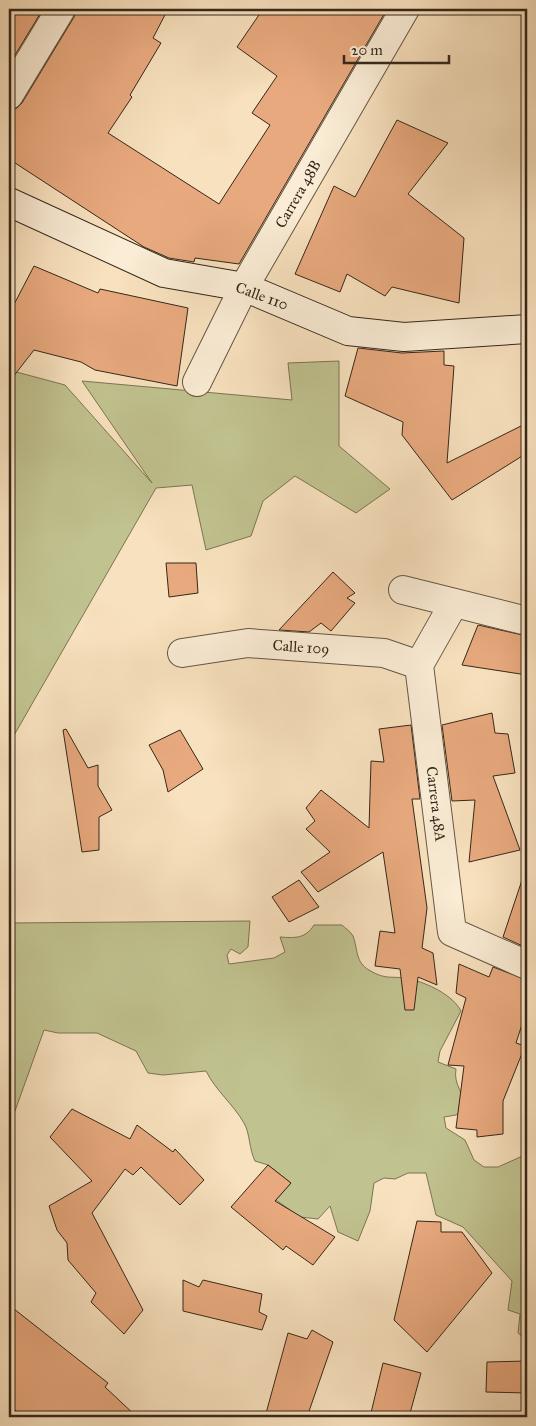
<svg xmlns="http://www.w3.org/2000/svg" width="536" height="1426" viewBox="0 0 536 1426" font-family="'IM FELL Great Primer',serif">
<rect width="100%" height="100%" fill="#f8e1be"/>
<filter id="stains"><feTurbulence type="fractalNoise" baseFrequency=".004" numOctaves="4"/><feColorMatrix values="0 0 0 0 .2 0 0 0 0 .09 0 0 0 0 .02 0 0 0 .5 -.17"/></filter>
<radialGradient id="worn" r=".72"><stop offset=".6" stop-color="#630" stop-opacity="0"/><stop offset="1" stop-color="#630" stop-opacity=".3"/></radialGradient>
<path fill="#c0c28f" stroke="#7b7454" d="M 339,361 L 339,446 L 390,489 L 356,513 L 295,476 L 263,501 L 251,536 L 206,550 L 192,485 L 156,488 L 9,744 L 9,370 L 65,385 L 152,483 L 82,381 L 292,400 L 288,363 Z
M 250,921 L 248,947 L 240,954 L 231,949 L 227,955 L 229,964 L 274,958 L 285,952 L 280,937 C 295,938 305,939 314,925 L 342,925 C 345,928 351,932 353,936 C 358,949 355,962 369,970 C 387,981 392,975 410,979 C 427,983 453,995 461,1011 L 440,1051 L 438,1062 L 456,1069 C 453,1085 465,1094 465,1108 L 456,1115 L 444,1117 L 446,1128 L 465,1140 L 474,1160 L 484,1167 L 498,1167 L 527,1154 L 527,1341 L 518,1333 L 520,1314 L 508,1310 L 512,1281 L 463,1227 L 436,1215 L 426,1173 L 408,1173 L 395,1179 L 384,1178 L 374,1183 L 370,1211 L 358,1241 L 338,1232 L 330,1206 L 318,1219 L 300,1217 L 276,1200 L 291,1183 L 268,1165 L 255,1161 C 249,1149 250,1133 244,1123 C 233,1104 216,1091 206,1071 L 163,1075 L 148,1073 L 136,1051 L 97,1033 L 58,1033 L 44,1030 L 15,1111 L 9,1107 L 9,923 Z"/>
<path fill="#e8a97e" stroke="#36271a" d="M 9,9 L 43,9 L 9,65 Z
M 77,9 L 168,9 L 153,38 L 161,43 L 130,95 L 132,97 L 108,133 L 219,204 L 270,125 L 252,113 L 277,76 L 237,47 L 263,9 L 387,9 L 239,264 L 195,258 L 194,262 L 169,258 L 144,247 L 9,159 L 9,111 L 17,108 L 22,103 L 74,17 Z
M 397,120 L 448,143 L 408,194 L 464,238 L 459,303 L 392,287 L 385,296 L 347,274 L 340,292 L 295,274 L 334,186 L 355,197 Z
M 34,266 L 98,293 L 100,289 L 188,308 L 177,386 L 95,370 L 81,362 L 34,350 L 9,382 L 9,314 Z
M 358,348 L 402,353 L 444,351 L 444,365 L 454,366 L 447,463 L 527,423 L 527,453 L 452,500 L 402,435 L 403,422 L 345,396 Z
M 166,563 L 196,563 L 198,593 L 169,597 Z
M 333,572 L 355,593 L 347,598 L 355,603 L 331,631 L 321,623 L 309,632 L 279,630 Z
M 478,625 L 527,636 L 527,675 L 462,665 Z
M 492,713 L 495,733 L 508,734 L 515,773 L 493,776 L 520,850 L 469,862 L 475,800 L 452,801 L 442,725 Z
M 411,725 L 420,799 L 412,799 L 427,908 L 422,948 L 433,953 L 437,985 L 418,977 L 414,1010 L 405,1010 L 400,969 L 375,966 L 380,931 L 395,933 L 383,852 L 318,892 L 301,872 L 330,852 L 306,829 L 315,821 L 306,808 L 321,790 L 369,828 L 371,761 L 384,762 L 379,729 Z
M 66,729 L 88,768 L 98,765 L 98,786 L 112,810 L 99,817 L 99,850 L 82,852 L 63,730 Z
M 180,730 L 203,769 L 168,792 L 163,770 L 149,745 Z
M 299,880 L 319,907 L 289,922 L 272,897 Z
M 522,880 L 527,880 L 527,948 L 503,937 Z
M 459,964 L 489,977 L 493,967 L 527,980 L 527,1009 L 516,1043 L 525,1046 L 503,1101 L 503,1134 L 477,1137 L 477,1130 L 456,1128 L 464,1066 L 448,1065 L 466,998 L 456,993 Z
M 72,1109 L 130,1139 L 137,1125 L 173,1152 L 175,1149 L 204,1180 L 180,1205 L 141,1167 L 133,1175 L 125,1169 L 92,1213 L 143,1310 L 124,1334 L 91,1302 L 96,1293 L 68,1260 L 67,1243 L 57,1230 L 49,1206 L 92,1181 L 50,1137 Z
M 268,1165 L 291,1183 L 275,1201 L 335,1237 L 313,1265 L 286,1246 L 283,1250 L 231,1207 Z
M 417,1221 L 441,1222 L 441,1232 L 462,1232 L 492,1273 L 427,1352 L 394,1320 Z
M 183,1280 L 199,1287 L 203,1280 L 262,1294 L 259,1312 L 267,1316 L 262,1330 L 183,1311 Z
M 9,1305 L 108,1383 L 105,1387 L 137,1417 L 23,1417 L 9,1405 Z
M 312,1330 L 333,1342 L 307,1417 L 265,1417 L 288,1333 L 307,1339 Z
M 527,1361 L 527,1393 L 486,1392 L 487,1362 Z
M 383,1363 L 421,1373 L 409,1417 L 370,1417 Z"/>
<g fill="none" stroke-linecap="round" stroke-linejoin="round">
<g stroke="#665643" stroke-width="30">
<path id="street" d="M 9,95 L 61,9
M 197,382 L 244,287 L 405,9
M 403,590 L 527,621
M 454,603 L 419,665 L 452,932 L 527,965
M 182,653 L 248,643 L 384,653 L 419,665"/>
</g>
<g stroke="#36271a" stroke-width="30">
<path id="secondary" d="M 9,202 L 164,273 L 244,287 L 348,331 L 404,337 L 527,329"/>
</g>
<use href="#street" stroke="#faecd5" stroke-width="28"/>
<use href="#secondary" stroke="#faecd5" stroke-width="28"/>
</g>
<g text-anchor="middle" stroke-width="4" stroke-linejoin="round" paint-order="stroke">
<g font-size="15" fill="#36271a" stroke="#faecd5">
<text transform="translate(298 194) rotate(-60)" y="5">Carrera 48B</text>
<text transform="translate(262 296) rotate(20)" y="5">Calle 110</text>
<text transform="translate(301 647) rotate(4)" y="5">Calle 109</text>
<text transform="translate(436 804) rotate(83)" y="5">Carrera 48A</text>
</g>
</g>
<rect width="536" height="1426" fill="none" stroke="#f8e1be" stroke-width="30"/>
<rect x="10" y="10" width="516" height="1406" fill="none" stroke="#36271a" stroke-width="2.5"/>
<rect x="15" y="15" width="506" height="1396" fill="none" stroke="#36271a"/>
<path d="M344 55v8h105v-8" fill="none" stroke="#36271a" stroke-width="2.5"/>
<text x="351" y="55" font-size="15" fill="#36271a" stroke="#faecd5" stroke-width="4" paint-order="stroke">20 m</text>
<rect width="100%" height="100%" filter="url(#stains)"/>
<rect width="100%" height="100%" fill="url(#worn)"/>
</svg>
